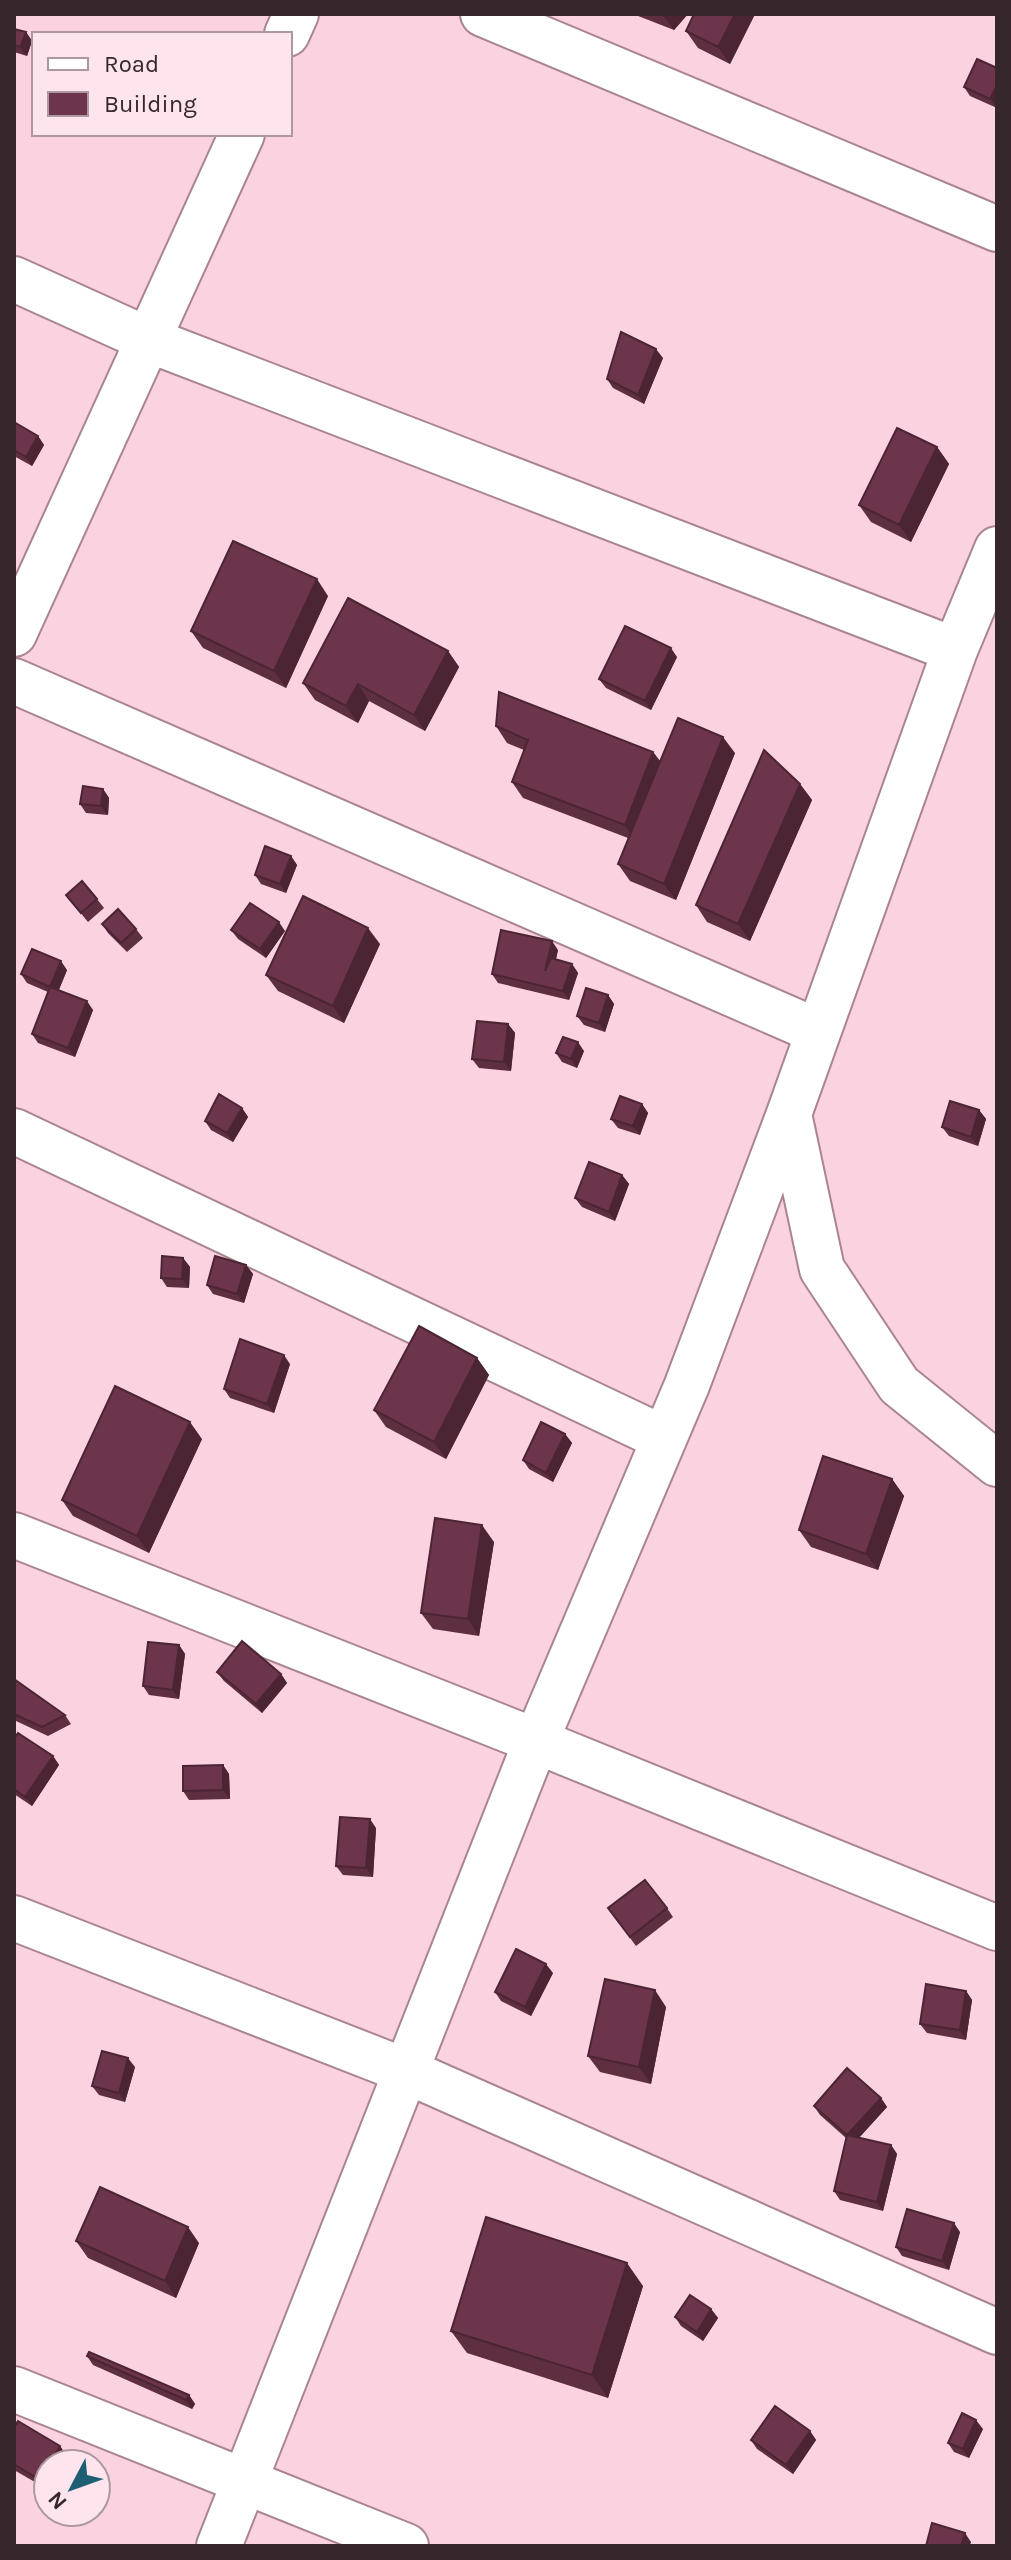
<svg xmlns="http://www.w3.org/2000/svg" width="1011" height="2560" viewBox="0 0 1011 2560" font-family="Karla,sans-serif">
<rect width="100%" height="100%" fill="#fbd2e0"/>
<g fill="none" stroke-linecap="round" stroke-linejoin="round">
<g stroke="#a98491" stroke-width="48">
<path id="minor" d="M 483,14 L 997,229
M 287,34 L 296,14
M 14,279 L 149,340 L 955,650
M 14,634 L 242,134
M 14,681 L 817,1031
M 789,1114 L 822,1269 L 899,1385 L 997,1464
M 14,1131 L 663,1438
M 14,1535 L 536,1741 L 997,1928
M 14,1918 L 406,2071 L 997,2332
M 14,2389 L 406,2546
M 219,2546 L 536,1741 L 687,1385 L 789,1114 L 955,650 L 997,549"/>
</g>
<use href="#minor" stroke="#fff" stroke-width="44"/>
</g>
<path fill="#5e2e41" d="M 633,14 L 688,14 L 674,30 Z
M 694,14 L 755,14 L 730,64 L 698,48 L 686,31 Z
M 14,29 L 26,32 L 32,41 L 27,56 L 14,52 Z
M 977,59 L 997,108 L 970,96 L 964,87 Z
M 663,358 L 644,404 L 613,388 L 607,379 Z
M 14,422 L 38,436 L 44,445 L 32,466 L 14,456 Z
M 937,447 L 949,464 L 911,542 L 871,522 L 859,505 Z
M 328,596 L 286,688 L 203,648 L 191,631 Z
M 448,651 L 459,667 L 425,731 L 369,701 L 358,723 L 315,700 L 303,683 Z
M 677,657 L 651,710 L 606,688 L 599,679 Z
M 496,726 L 653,752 L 660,761 L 735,753 L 676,900 L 630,881 L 618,864 L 628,838 L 523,798 L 512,782 L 524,750 L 507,743 Z
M 800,784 L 812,800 L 750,941 L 707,922 L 696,905 Z
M 103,789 L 109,798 L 108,815 L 86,813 L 80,804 Z
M 291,856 L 297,865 L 286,893 L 261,884 L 255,875 Z
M 66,895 L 97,899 L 104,908 L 88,922 Z
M 102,924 L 136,929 L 143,938 L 127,952 L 108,933 Z
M 231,930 L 285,931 L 266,958 L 238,939 Z
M 380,944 L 344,1023 L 278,991 L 266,975 Z
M 558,950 L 556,959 L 572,964 L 578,973 L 569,1000 L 498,983 L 492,974 Z
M 67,970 L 59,990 L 93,1010 L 75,1057 L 38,1043 L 32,1034 L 48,992 L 27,983 L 21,974 Z
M 608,995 L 614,1004 L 605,1032 L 584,1025 L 577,1016 Z
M 508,1024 L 515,1033 L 511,1071 L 479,1068 L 472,1059 Z
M 584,1051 L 577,1068 L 562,1062 L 556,1053 Z
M 642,1104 L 648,1113 L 640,1135 L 618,1128 L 611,1119 Z
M 242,1108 L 248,1117 L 233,1142 L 211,1130 L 205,1121 Z
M 979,1110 L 986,1119 L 978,1146 L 949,1136 L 942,1127 Z
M 622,1175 L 629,1184 L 615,1221 L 582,1207 L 575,1198 Z
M 183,1258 L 190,1267 L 189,1288 L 167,1287 L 161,1278 Z
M 246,1265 L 253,1274 L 244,1303 L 213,1294 L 207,1285 Z
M 477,1358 L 489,1375 L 446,1459 L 386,1427 L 374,1410 Z
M 290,1364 L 274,1413 L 230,1398 L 224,1389 Z
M 565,1434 L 572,1443 L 553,1482 L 529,1469 L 523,1460 Z
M 202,1439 L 149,1553 L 73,1516 L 62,1500 Z
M 892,1479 L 904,1496 L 878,1570 L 811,1547 L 799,1530 Z
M 494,1542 L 479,1636 L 433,1629 L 421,1613 Z
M 179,1645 L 185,1654 L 179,1699 L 149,1695 L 143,1686 Z
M 217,1672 L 281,1674 L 287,1683 L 262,1713 L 224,1681 Z
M 14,1679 L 65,1715 L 71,1724 L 48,1736 L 14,1720 Z
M 14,1739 L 53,1756 L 59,1765 L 32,1806 L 14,1794 Z
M 223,1765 L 229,1774 L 230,1799 L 189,1800 L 183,1791 Z
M 376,1828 L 373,1877 L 343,1875 L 336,1866 Z
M 608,1908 L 667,1908 L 673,1917 L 636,1946 Z
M 553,1973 L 531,2016 L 501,2001 L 495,1992 Z
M 966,1991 L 972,2000 L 966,2040 L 927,2033 L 920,2024 Z
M 666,2007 L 651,2084 L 600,2072 L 588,2056 Z
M 135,2067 L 125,2102 L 99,2095 L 92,2086 Z
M 881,2098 L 887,2107 L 859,2138 L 891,2145 L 897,2154 L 883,2211 L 840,2200 L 834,2191 L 846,2138 L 820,2115 L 814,2106 Z
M 960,2232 L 949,2270 L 902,2256 L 896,2247 Z
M 76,2241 L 199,2243 L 176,2298 L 88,2258 Z
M 643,2286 L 608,2398 L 467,2353 L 451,2331 Z
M 711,2309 L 718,2318 L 703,2341 L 681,2326 L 675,2317 Z
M 87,2356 L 189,2395 L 195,2404 L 192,2409 L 93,2365 Z
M 14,2428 L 60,2446 L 66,2455 L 47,2489 L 14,2470 Z
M 983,2429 L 969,2458 L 954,2452 L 948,2443 Z
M 810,2431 L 816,2440 L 793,2474 L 757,2449 L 751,2440 Z"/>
<path fill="#4c2535" d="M 662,14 L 688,14 L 674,30 Z
M 735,14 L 755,14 L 730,64 L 718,47 Z
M 26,32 L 32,41 L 27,56 L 20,47 Z
M 997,85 L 997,108 L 990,99 Z
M 656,349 L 663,358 L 644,404 L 638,395 Z
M 38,436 L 44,445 L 32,466 L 26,457 Z
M 937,447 L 949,464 L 911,542 L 899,525 Z
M 317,579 L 328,596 L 286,688 L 274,671 Z
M 671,648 L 677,657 L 651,710 L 645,701 Z
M 448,651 L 459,667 L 425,731 L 414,715 Z
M 358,684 L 369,701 L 358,723 L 346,706 Z
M 723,737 L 735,753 L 676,900 L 664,884 Z
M 653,752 L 665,768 L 636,842 L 625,825 Z
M 800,784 L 812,800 L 750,941 L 738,924 Z
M 103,789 L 109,798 L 108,815 L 101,806 Z
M 291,856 L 297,865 L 286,893 L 280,884 Z
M 279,922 L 285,931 L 266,958 L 260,949 Z
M 368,928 L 380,944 L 344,1023 L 333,1006 Z
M 552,941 L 558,950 L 551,980 L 545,971 Z
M 61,961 L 67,970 L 56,996 L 50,987 Z
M 572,964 L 578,973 L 569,1000 L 563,991 Z
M 608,995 L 614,1004 L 605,1032 L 599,1023 Z
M 87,1001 L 93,1010 L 75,1057 L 68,1048 Z
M 508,1024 L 515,1033 L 511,1071 L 504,1062 Z
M 578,1042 L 584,1051 L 577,1068 L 571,1059 Z
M 642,1104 L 648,1113 L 640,1135 L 633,1126 Z
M 242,1108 L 248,1117 L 233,1142 L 227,1133 Z
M 979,1110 L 986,1119 L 978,1146 L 971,1137 Z
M 622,1175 L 629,1184 L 615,1221 L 609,1212 Z
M 183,1258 L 190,1267 L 189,1288 L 182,1279 Z
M 246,1265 L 253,1274 L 244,1303 L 237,1294 Z
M 284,1355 L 290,1364 L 274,1413 L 267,1404 Z
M 477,1358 L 489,1375 L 446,1459 L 434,1442 Z
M 190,1422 L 202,1439 L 149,1553 L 137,1536 Z
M 565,1434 L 572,1443 L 553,1482 L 546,1473 Z
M 892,1479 L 904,1496 L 878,1570 L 866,1554 Z
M 482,1525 L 494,1542 L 479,1636 L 468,1619 Z
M 179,1645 L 185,1654 L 179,1699 L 173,1690 Z
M 281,1674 L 287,1683 L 262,1713 L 256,1704 Z
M 53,1756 L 59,1765 L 32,1806 L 25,1797 Z
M 223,1765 L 229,1774 L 230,1799 L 223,1790 Z
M 370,1819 L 376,1828 L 373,1877 L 366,1868 Z
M 546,1964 L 553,1973 L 531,2016 L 525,2007 Z
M 655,1990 L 666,2007 L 651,2084 L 639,2067 Z
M 966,1991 L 972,2000 L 966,2040 L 960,2030 Z
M 128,2058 L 135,2067 L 125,2102 L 119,2093 Z
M 881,2098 L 887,2107 L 853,2144 L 847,2135 Z
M 891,2145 L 897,2154 L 883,2211 L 877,2202 Z
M 954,2223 L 960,2232 L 949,2270 L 942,2261 Z
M 188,2227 L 199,2243 L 176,2298 L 165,2281 Z
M 627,2263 L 643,2286 L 608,2398 L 592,2375 Z
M 711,2309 L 718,2318 L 703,2341 L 697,2332 Z
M 189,2395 L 195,2404 L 192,2409 L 186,2400 Z
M 976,2420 L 983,2429 L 969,2458 L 963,2449 Z
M 810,2431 L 816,2440 L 793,2474 L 786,2465 Z
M 60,2446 L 66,2455 L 61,2464 L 49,2464 Z
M 48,2466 L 48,2486 L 47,2489 L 40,2480 Z
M 965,2533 L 971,2542 L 970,2546 L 961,2546 Z"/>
<path fill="#6d354c" stroke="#4c2535" stroke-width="2" d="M 694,14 L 735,14 L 718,47 L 686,31 Z
M 14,29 L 26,32 L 20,47 L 14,45 Z
M 977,59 L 997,68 L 997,85 L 990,99 L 964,87 Z
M 621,332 L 656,349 L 638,395 L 607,379 Z
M 14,422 L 38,436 L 26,457 L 14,450 Z
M 897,428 L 937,447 L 899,525 L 859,505 Z
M 233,541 L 317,579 L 274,671 L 191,631 Z
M 348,598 L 448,651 L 414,715 L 358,684 L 346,706 L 303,683 Z
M 625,626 L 671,648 L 645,701 L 599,679 Z
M 499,692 L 653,752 L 625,825 L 512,782 L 528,740 L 496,726 Z
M 678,718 L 723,737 L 664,884 L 618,864 Z
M 764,750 L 800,784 L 738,924 L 696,905 Z
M 83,786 L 103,789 L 101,806 L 80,804 Z
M 265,846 L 291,856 L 280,884 L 255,875 Z
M 82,881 L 97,899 L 81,913 L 66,895 Z
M 303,896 L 368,928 L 333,1006 L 266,975 Z
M 250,903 L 279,922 L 260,949 L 231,930 Z
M 118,909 L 136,929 L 121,943 L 102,924 Z
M 501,930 L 552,941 L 545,971 L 551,958 L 572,964 L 563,991 L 492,974 Z
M 32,949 L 61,961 L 50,987 L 21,974 Z
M 50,987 L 87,1001 L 68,1048 L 32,1034 Z
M 586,988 L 608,995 L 599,1023 L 577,1016 Z
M 477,1021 L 508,1024 L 504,1062 L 472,1059 Z
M 563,1037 L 578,1042 L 571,1059 L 556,1053 Z
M 219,1094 L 242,1108 L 227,1133 L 205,1121 Z
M 620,1096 L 642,1104 L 633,1126 L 611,1119 Z
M 950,1101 L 979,1110 L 971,1137 L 942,1127 Z
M 589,1162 L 622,1175 L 609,1212 L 575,1198 Z
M 162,1256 L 183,1258 L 182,1279 L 161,1278 Z
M 215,1256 L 246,1265 L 237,1294 L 207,1285 Z
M 419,1326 L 477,1358 L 434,1442 L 374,1410 Z
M 240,1339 L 284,1355 L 267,1404 L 224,1389 Z
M 115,1386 L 190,1422 L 137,1536 L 62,1500 Z
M 541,1422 L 565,1434 L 546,1473 L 523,1460 Z
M 823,1456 L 892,1479 L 866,1554 L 799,1530 Z
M 435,1518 L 482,1525 L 468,1619 L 421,1613 Z
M 242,1641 L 281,1674 L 256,1704 L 217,1672 Z
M 148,1642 L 179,1645 L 173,1690 L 143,1686 Z
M 14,1679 L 65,1715 L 42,1727 L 14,1714 Z
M 18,1733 L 53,1756 L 25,1797 L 14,1789 L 14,1739 Z
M 223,1765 L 223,1790 L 183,1791 L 183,1766 Z
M 340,1817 L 370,1819 L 366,1868 L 336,1866 Z
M 645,1880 L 667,1908 L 630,1937 L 608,1908 Z
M 516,1949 L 546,1964 L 525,2007 L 495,1992 Z
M 605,1979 L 655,1990 L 639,2067 L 588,2056 Z
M 926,1984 L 966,1991 L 960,2030 L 920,2024 Z
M 102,2051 L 128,2058 L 119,2093 L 92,2086 Z
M 847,2068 L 881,2098 L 847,2135 L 814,2106 Z
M 847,2135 L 891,2145 L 877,2202 L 834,2191 Z
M 100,2187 L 188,2227 L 165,2281 L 76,2241 Z
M 907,2209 L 954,2223 L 942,2261 L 896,2247 Z
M 486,2217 L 627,2263 L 592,2375 L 451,2331 Z
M 690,2295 L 711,2309 L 697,2332 L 675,2317 Z
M 89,2352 L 189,2395 L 186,2400 L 87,2356 Z
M 775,2406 L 810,2431 L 786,2465 L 751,2440 Z
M 962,2413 L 976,2420 L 963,2449 L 948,2443 Z
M 18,2421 L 60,2446 L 49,2464 L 48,2464 L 48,2466 L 40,2480 L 14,2464 L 14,2428 Z
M 932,2523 L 965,2533 L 961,2546 L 926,2546 Z"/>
<rect width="1011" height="2560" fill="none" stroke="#36272c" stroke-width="32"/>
<rect x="32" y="32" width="260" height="104" fill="#fde4ed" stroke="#ad98a0" stroke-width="2"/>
<rect x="48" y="58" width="40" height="12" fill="#ffffff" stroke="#ad98a0" stroke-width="2"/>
<text x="104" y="72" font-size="24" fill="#36272c">Road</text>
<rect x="48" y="92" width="40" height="24" fill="#6d354c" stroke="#ad98a0" stroke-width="2"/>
<text x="104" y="112" font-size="24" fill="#36272c">Building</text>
<g transform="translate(72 2488) rotate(229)"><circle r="38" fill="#fde4ed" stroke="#ad98a0" stroke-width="2"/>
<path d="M0-6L14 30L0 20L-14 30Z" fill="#1f5f74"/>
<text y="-12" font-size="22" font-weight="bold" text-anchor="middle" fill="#36272c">N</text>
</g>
</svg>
